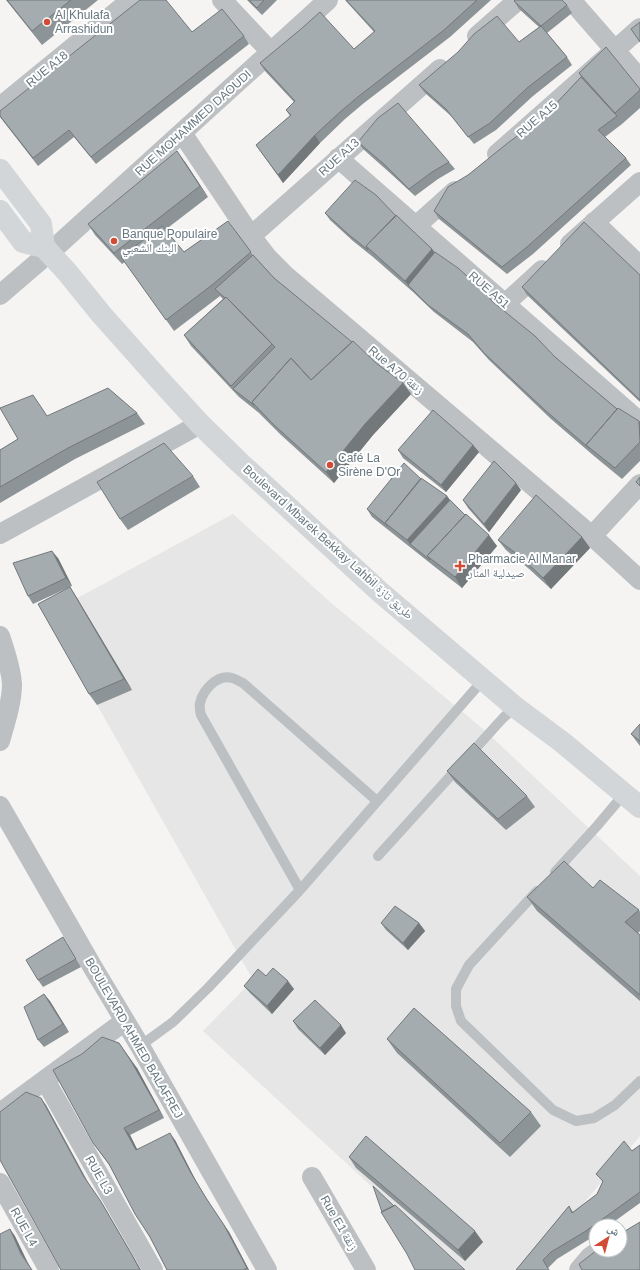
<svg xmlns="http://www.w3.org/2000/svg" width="640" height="1270" viewBox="0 0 640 1270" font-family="Arial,'Noto Naskh Arabic',sans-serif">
<rect width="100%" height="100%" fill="#f5f4f2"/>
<path fill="#e5e6e5" d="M 233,514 L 330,602 L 482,728 L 640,876 L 640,1136 L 528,1270 L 462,1270 L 203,1031 L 253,980 L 46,615 Z"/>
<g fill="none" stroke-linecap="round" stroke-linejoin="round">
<path stroke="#bcc0c3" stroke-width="10" d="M 378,856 L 503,718 L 515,707
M 555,872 L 597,826 L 624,794
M 300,890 L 201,715 C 200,711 199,707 200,703 C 203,690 217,674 232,678 C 236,679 240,682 243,683 L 377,801
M 537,891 L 469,965 L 456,989 L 456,1006 L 461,1021 L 553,1110 L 576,1121 L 594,1118 L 615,1105 L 640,1081
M 140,1046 L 173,1022 L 208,988 L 300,890 L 483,680"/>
<path stroke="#bcc0c3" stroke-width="20" d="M 222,0 L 271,52
M 571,0 L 640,79
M 477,36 L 518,0
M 0,107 L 131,0
M 182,133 L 251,236 L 268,258 L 285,275 L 592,536 L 640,580
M 497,154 L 640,28
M 338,158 L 640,422
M 594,222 L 640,266
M 416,226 L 455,191
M 251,236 L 440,69
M 570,244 L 640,182
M 0,295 L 58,245 L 328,0
M 505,304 L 542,270
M 0,534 L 200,424
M 592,536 L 640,484
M 0,636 C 5,651 11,668 12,684 C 12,703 5,723 0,741
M 0,806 L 92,966 L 140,1046 L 267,1270
M 45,1080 L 153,1270
M 0,1113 L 125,1021
M 312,1177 L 366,1270
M 0,1183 L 49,1270
M 579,1270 L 590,1257 L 600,1250"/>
<path stroke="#d2d6d9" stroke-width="22" d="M 0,170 L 41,224 L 44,247
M 0,211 L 23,242 L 44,247 L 67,272 L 101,314 L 157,377 L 200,424 L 239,462 L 380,592 L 515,707 L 562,742 L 640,807"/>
</g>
<path fill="#8d9497" d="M 6,0 L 98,0 L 42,45 Z
M 247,0 L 277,0 L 262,15 Z
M 345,0 L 491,0 L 450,37 L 364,103 L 345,119 L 320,143 L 283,183 L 256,145 L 290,116 L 286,110 L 294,102 L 265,71 L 260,63 L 354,49 L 374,32 Z
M 514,1 L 567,5 L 572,13 L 547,33 L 567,57 L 572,65 L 533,96 L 496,130 L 474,144 L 451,116 L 425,93 L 419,85 L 519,42 L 539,27 L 519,9 Z
M 192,32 L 244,36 L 249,44 L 96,164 L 74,137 L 38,166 L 0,117 Z
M 579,73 L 640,89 L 640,108 L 622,124 L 605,137 L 626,158 L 631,165 L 533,254 L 507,274 L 439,219 L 434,211 L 468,175 L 530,127 L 550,110 L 581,77 Z
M 358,142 L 449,162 L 455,169 L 438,179 L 415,196 L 390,173 L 363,149 Z
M 185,162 L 208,197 L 165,230 L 184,252 L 228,221 L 253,255 L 274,278 L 376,363 L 403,383 L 411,394 L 373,435 L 334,483 L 281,435 L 259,413 L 239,397 L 191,346 L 184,335 L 223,299 L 220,296 L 174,331 L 125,262 L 122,264 L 95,235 L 88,224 Z
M 325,213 L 396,216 L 432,249 L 435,252 L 555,357 L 617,409 L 640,422 L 640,461 L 622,479 L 594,456 L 551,419 L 489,360 L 473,342 L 434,312 L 413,292 L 373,257 L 353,241 L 330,220 Z
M 640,275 L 640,402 L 527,295 L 522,287 Z
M 40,406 L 47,416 L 137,413 L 145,424 L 75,459 L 0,503 L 0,450 L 18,439 Z
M 473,445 L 479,452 L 446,492 L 403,458 L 398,450 Z
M 193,476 L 200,487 L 128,530 L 120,519 Z
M 421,479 L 447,496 L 450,500 L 497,546 L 462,588 L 435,567 L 372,517 L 367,509 Z
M 521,490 L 489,532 L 468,508 L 463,500 Z
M 582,537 L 590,548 L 551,589 L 528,568 L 506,550 L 498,540 Z
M 58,558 L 72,586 L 33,604 L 28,596 Z
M 70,587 L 77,598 L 132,690 L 97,705 L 89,694 Z
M 640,724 L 640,746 L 631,734 Z
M 447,771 L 527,796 L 535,807 L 506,830 L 455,782 Z
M 593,888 L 639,910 L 640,912 L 640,931 L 638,933 L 640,935 L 640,1001 L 537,911 L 527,897 Z
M 381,923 L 419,923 L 425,931 L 408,950 L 386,930 Z
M 68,945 L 81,967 L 43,987 L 38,980 Z
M 266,976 L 294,989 L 272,1014 L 250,993 L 244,986 Z
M 44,994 L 69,1032 L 44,1047 L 38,1040 Z
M 293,1021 L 346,1033 L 325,1055 L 298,1029 Z
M 387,1039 L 531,1112 L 541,1126 L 510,1157 L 397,1053 Z
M 137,1068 L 164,1118 L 130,1135 L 137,1149 L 175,1140 L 196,1181 L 211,1206 L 229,1232 L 249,1270 L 167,1270 L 150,1237 L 110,1166 L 93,1143 Z
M 640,1145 L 640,1203 L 608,1226 L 596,1226 L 596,1235 L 557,1259 L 548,1268 L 516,1270 L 569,1206 L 573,1212 L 597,1194 L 603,1182 L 596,1174 Z
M 349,1157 L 483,1242 L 465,1261 L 356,1168 Z"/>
<path fill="#73787b" d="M 315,135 L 320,143 L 283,183 L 278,175 Z
M 177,151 L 185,162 L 208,197 L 200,186 Z
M 432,249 L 440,260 L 408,285 L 405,281 Z
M 403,383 L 411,394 L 373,435 L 334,483 L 326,472 L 365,424 Z
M 639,421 L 640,422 L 640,442 Z
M 473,445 L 479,452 L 446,492 L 441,485 Z
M 516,483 L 521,490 L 489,532 L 484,524 Z
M 447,496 L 455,507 L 410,544 L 407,540 Z
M 489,535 L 497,546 L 462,588 L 455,577 Z
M 582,537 L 590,548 L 551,589 L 543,578 Z
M 52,551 L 58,558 L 72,586 L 66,578 Z
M 70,587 L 77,598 L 132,690 L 124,679 Z
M 419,923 L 425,931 L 408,950 L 403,943 Z
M 288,981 L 294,989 L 272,1014 L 267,1006 Z
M 44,994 L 50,1001 L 69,1032 L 63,1024 Z
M 341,1025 L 346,1033 L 325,1055 L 320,1048 Z
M 119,1043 L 137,1068 L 164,1118 L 159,1110 Z
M 41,1098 L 46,1105 L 89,1184 L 105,1208 L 141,1270 L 140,1270 L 84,1177 Z
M 124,1128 L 130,1135 L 141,1157 L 136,1150 Z
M 170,1133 L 175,1140 L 196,1181 L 211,1206 L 206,1198 L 191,1173 Z
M 224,1225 L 229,1232 L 249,1270 L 248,1270 L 247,1268 Z
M 10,1229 L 15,1236 L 27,1261 L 32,1270 L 21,1254 Z
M 475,1231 L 483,1242 L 465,1261 L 458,1250 Z"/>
<path fill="#a4acb0" stroke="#73787b" d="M 7,0 L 71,0 L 32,31 Z
M 140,0 L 166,0 L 192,32 L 222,9 L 244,36 L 91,157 L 69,130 L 33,158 L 0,116 L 0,111 Z
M 249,0 L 264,0 L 257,8 Z
M 346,0 L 477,0 L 444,30 L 359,96 L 340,112 L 315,135 L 278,175 L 256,145 L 291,115 L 286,110 L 295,101 L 260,63 L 301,29 L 320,12 L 354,49 L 375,31 Z
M 515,0 L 562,0 L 567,5 L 541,26 L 514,1 Z
M 497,16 L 519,42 L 541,26 L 567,57 L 527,88 L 490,123 L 468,137 L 446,109 L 419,85 L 458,52 L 474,34 Z
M 640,22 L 640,42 L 631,29 Z
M 606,47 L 640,89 L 640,90 L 615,113 L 579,73 Z
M 581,77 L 617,116 L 598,130 L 626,158 L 527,247 L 502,267 L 434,211 L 448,187 L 468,175 L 509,142 L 530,127 L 550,110 Z
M 398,103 L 449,162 L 432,172 L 409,189 L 385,165 L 358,142 L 378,118 Z
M 177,151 L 200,186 L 114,253 L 88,224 Z
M 355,180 L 376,195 L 396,216 L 366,246 L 368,250 L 348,234 L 325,213 Z
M 396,215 L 432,249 L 405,281 L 366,246 Z
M 228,221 L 251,252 L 212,285 L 166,320 L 121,257 L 162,226 L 184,252 Z
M 584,222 L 640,275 L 640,400 L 522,287 Z
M 435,252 L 458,268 L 476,284 L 493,302 L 535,336 L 555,357 L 617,409 L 586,445 L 589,448 L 546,411 L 484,353 L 468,334 L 428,305 L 408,285 Z
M 253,255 L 274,278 L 352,342 L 311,380 L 291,358 L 252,402 L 254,405 L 233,389 L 275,347 L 272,344 L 226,297 L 225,298 L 215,289 Z
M 226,297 L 272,344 L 231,386 L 184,335 Z
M 353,341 L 376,363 L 403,383 L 365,424 L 326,472 L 273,424 L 252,402 L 291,358 L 311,380 Z
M 108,388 L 137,413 L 68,448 L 0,487 L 0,450 L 18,439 L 0,408 L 33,395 L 47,416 Z
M 618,408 L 639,421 L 640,442 L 615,468 L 586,445 Z
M 433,410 L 473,445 L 441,485 L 398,450 Z
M 164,443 L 193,476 L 120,519 L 97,482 Z
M 494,461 L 516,483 L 484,524 L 463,500 Z
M 404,463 L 421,479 L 385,523 L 388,526 L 367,509 Z
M 640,477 L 640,486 L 636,482 Z
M 421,478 L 447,496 L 407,540 L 385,523 Z
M 536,495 L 582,537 L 543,578 L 521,557 L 498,540 Z
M 450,500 L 465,515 L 427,556 L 430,560 L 410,544 Z
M 466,514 L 489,535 L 455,577 L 427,556 Z
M 52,551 L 66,578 L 28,596 L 13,563 Z
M 70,587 L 124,679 L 89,694 L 38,604 Z
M 640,724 L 640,741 L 631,734 Z
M 474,743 L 527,796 L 498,819 L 447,771 Z
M 564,861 L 593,888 L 600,880 L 639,910 L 625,922 L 640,935 L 640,995 L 527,897 Z
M 395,906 L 419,923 L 403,943 L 381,923 Z
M 63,937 L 76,959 L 38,980 L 26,960 Z
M 273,968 L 288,981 L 267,1006 L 244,986 L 258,969 L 266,976 Z
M 44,994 L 63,1024 L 38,1040 L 24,1007 Z
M 315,1000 L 341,1025 L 320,1048 L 293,1021 Z
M 414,1008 L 531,1112 L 500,1143 L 387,1039 Z
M 102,1037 L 119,1043 L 131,1061 L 159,1110 L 124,1128 L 136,1150 L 170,1133 L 191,1173 L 206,1198 L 224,1225 L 247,1268 L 243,1270 L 167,1270 L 150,1237 L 135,1214 L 109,1164 L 93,1143 L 53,1070 L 82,1054 Z
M 26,1092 L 41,1098 L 84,1177 L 100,1200 L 132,1255 L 140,1270 L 61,1270 L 0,1160 L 0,1112 Z
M 366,1136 L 475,1231 L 458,1250 L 349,1157 Z
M 624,1141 L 632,1151 L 640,1145 L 640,1192 L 586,1231 L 551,1252 L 543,1260 L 549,1270 L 516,1270 L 569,1206 L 572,1213 L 597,1194 L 603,1181 L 596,1174 Z
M 373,1186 L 394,1206 L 382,1212 Z
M 395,1205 L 465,1270 L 415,1270 L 407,1254 L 381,1212 Z
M 640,1222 L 640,1270 L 582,1270 L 579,1264 L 597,1250 L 620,1250 L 620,1234 Z
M 10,1229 L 21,1254 L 32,1270 L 0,1270 L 0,1234 Z"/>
<g fill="#d14b35" stroke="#fff" stroke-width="1.5">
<circle cx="47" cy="22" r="4"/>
<circle cx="114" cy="241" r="4"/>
<circle cx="330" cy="465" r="4"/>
<path d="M458 560h4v4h4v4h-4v4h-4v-4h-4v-4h4z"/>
</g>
<g text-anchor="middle" stroke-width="4" stroke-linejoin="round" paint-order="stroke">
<g font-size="12" fill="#677780" stroke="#fff" text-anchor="start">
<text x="55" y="19">Al Khulafa<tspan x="55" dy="14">Arrashidun</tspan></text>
<text x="122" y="238">Banque Populaire<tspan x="122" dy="14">البنك الشعبي</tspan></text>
<text x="338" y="462">Café La<tspan x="338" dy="14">Sirène D'Or</tspan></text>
<text x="468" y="563">Pharmacie Al Manar<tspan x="468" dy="14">صيدلية المنار</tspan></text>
</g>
<g font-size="12" fill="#677780" stroke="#fff">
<text transform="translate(47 69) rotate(-39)" y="4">RUE A18</text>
<text transform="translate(537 119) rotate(-41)" y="4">RUE A15</text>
<text transform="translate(193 123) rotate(-42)" y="4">RUE MOHAMMED DAOUDI</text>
<text transform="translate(339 157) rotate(-42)" y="4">RUE A13</text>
<text transform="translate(489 290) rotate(41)" y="4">RUE A51</text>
<text transform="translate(396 370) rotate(40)" y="4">Rue A70 زنقة</text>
<text transform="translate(328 542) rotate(42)" y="4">Boulevard Mbarek Bekkay Lahbil طريق تازة</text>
<text transform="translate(134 1038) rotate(60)" y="4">BOULEVARD AHMED BALAFREJ</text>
<text transform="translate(99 1175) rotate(60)" y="4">RUE L3</text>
<text transform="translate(339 1223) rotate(60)" y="4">Rue E1 زنقة</text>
<text transform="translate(24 1227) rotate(61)" y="4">RUE L4</text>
</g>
</g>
<g transform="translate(608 1238) rotate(36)"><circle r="19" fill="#ffffff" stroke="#c2c9cc"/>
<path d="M0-3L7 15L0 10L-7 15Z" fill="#d14b35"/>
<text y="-6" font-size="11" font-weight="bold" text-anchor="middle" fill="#677780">ش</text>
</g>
</svg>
